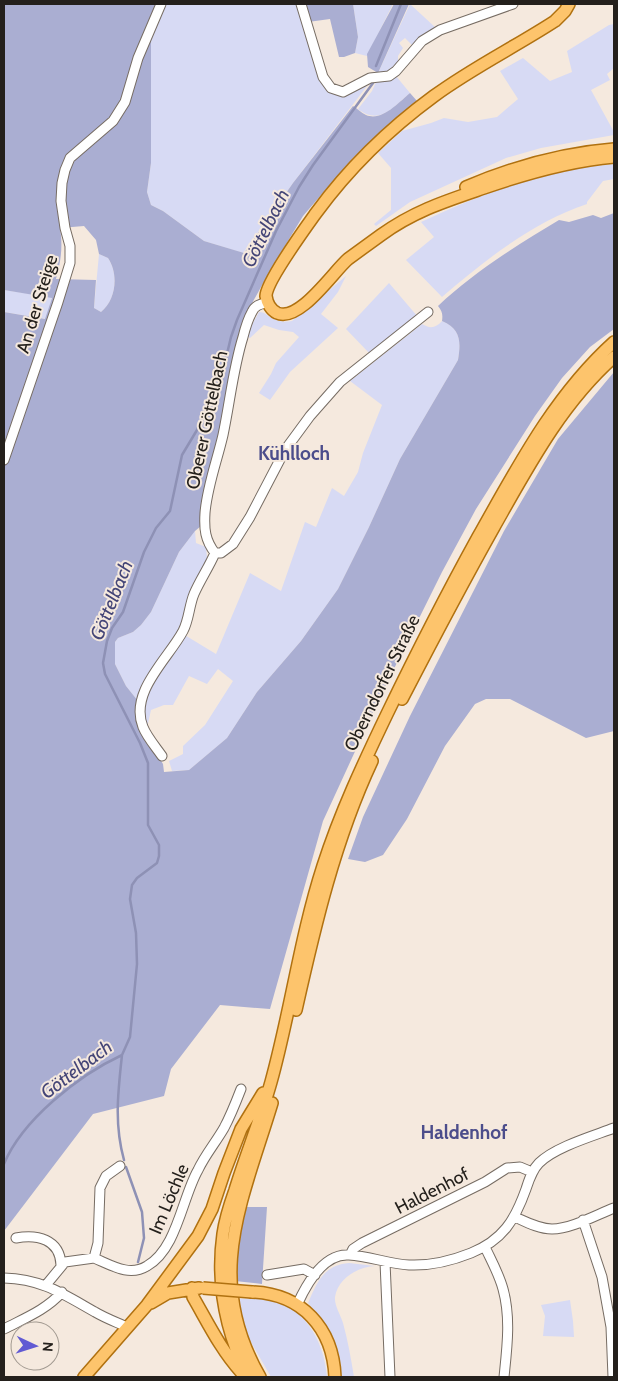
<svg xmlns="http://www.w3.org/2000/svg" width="618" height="1381" viewBox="0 0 618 1381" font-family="Cabin,sans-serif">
<rect width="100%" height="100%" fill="#f5e9de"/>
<path fill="#d7daf4" d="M 166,4 L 299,4 L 330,90 L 370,82 L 293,183 L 243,253 L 204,241 L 163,211 L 151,205 L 147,192 L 151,163 L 151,35 Z
M 353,4 L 393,4 L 367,56 L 355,53 L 358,37 Z
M 410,4 L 436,28 L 412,45 L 405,38 L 399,43 L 403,48 L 398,56 L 398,64 L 391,71 L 378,73 Z
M 614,24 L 614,68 L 607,74 L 610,80 L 591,90 L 614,132 L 614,135 L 541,148 L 506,158 L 410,202 L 376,226 L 374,224 L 391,210 L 391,168 L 378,153 L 402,131 L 431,123 L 444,118 L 468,122 L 497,117 L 518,99 L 500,71 L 523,58 L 550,81 L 572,72 L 567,51 L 609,25 Z
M 396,76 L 410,93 C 393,107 380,126 358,109 L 372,91 L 377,80 Z
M 614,164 L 614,179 L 603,181 L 587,202 L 587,204 C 533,222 485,260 442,297 L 406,260 L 434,237 L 421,222 C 483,193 546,170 614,164 Z
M 99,254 L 108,258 C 119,274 116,300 101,312 L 94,308 Z
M 346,276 L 338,292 L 321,314 L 338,328 L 290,372 L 270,400 L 259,393 L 271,374 L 276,363 L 299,337 L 293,332 L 279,330 L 264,325 L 250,338 L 246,336 L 259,312 C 266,312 268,317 274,319 C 280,322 286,322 292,321 Z
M 389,283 L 418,317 L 371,355 L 346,329 Z
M 4,290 L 52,297 L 46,319 L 4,312 Z
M 442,321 C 461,329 461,342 458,360 L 400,459 L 369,527 L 338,589 L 301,641 L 257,692 L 227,738 L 189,770 L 172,771 L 169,761 L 183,754 L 183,746 L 205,725 L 233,681 L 218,669 L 207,684 L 189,676 L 173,705 L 164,705 L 151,710 L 147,728 L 144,725 L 145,694 L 183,634 L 216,654 L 250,573 L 281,591 L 305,522 L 316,527 L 332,488 L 344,496 L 358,472 L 363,453 L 382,405 L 350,381 L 422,324 C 430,329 436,328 442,321 Z
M 195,531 L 196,543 L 206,547 L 207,558 L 205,572 L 180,632 L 138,701 L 126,686 L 115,664 L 115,642 L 118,638 L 133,632 L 141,625 L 151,612 L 179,552 Z
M 349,1263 L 375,1266 C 358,1267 338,1278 335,1297 C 334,1305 341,1316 343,1323 C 348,1341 351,1359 354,1377 L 339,1377 L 332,1337 L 321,1319 L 308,1303 C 317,1283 323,1265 349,1263 Z
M 236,1299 C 245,1299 255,1298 264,1299 C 304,1304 324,1340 327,1377 L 271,1377 L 245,1332 Z
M 570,1300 L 573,1321 L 574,1337 L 543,1336 L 545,1316 L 541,1305 Z"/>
<path fill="#aaaed2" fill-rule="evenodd" d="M 4,4 L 156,4 L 145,29 L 151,35 L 151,163 L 147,192 L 151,205 L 163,211 L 204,241 L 244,253 L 293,183 L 353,106 C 357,108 361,113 366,115 C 382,122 399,102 410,93 L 417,101 L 353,158 L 303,216 L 271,269 L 245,316 L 226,391 L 222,420 L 201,526 L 195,531 L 179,552 L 151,612 L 141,625 L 133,632 L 118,638 L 115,642 L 115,664 L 126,686 L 138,701 L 146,737 L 163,764 L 164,772 L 189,770 L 227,738 L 257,692 L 301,641 L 338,589 L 369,527 L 400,459 L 458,360 C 461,342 461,329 442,321 C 443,314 442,311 438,306 C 474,272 517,245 559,220 L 569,222 L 593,215 L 601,218 L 614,213 L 614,329 L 590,347 L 562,378 L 535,416 L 476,509 L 442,572 L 381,695 L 323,821 L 270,1009 L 220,1005 L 171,1069 L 164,1096 L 93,1114 L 4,1231 L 4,312 L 45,319 L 52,298 L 4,290 ZM 84,226 L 96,240 L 99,254 L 108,258 C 119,274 116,300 101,312 L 94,308 L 96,280 L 56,279 C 61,261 63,246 60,228 Z
M 304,4 L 353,4 L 358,37 L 355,53 L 344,57 L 339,57 L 330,19 L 308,22 Z
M 394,4 L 409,4 L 378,73 L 368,67 L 367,54 Z
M 614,372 L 614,731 L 586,738 L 510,699 L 486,699 L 475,704 L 445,746 L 407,819 L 383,855 L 365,862 L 348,859 L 363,817 L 410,716 L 504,531 L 558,439 Z
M 244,1207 L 267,1207 L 262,1284 L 235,1281 L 236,1258 Z"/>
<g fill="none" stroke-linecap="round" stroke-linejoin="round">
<path stroke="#8e91b5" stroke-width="2.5" d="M 376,66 L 401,4
M 122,1055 C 118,1092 114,1124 124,1160
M 4,1164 C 22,1120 79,1075 122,1055 L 130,1037 L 137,964 L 136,933 L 130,899 L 132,885 L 137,878 L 157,863 L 159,856 L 159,845 L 148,825 L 148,763 L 140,743 L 105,674 L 103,663 L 107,641 L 112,628 L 123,612 L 144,552 L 156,528 L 170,511 L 182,455 L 197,430 L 221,379 L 231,337 L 237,320 L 276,231 L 299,187 L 313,165 L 373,83
M 126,1167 L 142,1212 L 144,1238 L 138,1262"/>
<g stroke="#766c63" stroke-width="11">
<path id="minor" d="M 301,4 L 323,77 L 331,88 L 343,92 L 370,78 L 389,76 L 396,71 L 422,41 L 440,30 L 513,4
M 268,302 C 261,304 255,305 252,312 C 248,319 245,329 243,337 C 233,369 230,402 223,435 C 217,461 207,487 205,513 C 204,529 205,540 215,553 L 221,553 L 233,544 L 250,517 L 285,450 L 310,416 L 340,382 L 428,312
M 4,460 L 58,302 L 70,263 L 70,246 L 65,228 L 61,201 L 62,183 L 65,170 L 70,158 L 113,121 L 125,102 L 138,58 L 161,4
M 162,756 C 155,746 147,737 143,727 C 129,692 168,659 183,631 C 189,620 189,606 194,594 C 200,580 209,567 215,553
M 515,1217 C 526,1222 539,1229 552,1229 C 571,1229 596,1215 614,1208
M 583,1220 L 602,1277 L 611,1327 L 613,1377
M 16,1238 C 37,1234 60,1239 61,1265
M 485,1247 C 491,1260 499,1274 503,1289 C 511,1318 507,1348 504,1377
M 350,1255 L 353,1249 L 362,1243 L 485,1182 L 507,1168 L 520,1167 L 532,1172
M 94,1258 C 111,1265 129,1277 147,1266 C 177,1249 182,1198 198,1170 C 205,1155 216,1142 224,1128 C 231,1115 236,1102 241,1089
M 385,1262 L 390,1377
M 267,1275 L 304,1269 L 315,1275
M 4,1278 C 42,1279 63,1294 95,1312 C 105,1318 116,1322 127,1327
M 46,1285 L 65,1262 L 94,1258 L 98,1243 L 100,1188 L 106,1176 L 120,1166
M 297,1305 C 306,1285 323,1253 349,1255 C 369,1256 389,1264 409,1265 C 431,1266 451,1261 471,1253 C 503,1240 515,1220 526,1189 C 529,1180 532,1170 539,1163 C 555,1147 593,1136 614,1128
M 4,1329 C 25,1318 46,1310 62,1292"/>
</g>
<g stroke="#b07110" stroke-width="14">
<path id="major" d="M 569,4 L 565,11 L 555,21 C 515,47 472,68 434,96 C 389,129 349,168 316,213 C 306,227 266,282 266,296 C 267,303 271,310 277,313 C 299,323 333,272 348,259 C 359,251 370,243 381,235 C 414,211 446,201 484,188 C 527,173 569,161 614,157
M 466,187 C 513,167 563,153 614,149
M 402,699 C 432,641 462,584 494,527 C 528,467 561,404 614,357
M 296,1010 C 315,925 335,840 372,761
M 192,1288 L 193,1297 C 208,1323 221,1350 241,1372
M 252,1292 C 302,1294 333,1328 335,1377
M 151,1303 L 168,1293 L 199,1288
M 84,1377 L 147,1305 L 198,1236 L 212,1209 L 224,1173 L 241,1129 L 263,1093
M 248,1377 C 226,1332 216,1284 223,1234 C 225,1219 230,1204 235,1190 C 246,1154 261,1118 271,1082 C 291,1010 300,937 323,866 C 340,813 363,764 387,714 C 416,654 446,595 478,537 C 517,468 554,396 614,342
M 260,1377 C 203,1278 242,1202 272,1103"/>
</g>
<use href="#minor" stroke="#fff" stroke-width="9"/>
<use href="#major" stroke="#fdc46c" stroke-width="11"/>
<g stroke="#b07110" stroke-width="14" stroke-linecap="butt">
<path id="major-bridge" d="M 203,1288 L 252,1292"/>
</g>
<use href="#major-bridge" stroke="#fdc46c" stroke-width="11"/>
</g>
<g text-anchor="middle" stroke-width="4" stroke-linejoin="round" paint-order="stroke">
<g font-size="18" fill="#24201c" stroke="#f5e9de">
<text transform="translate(37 304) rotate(-73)" y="6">An der Steige</text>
<text transform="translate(207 420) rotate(-78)" y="6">Oberer Göttelbach</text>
<text transform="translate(382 683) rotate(-64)" y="6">Oberndorfer Straße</text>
<text transform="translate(432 1191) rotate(-27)" y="6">Haldenhof</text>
<text transform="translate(169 1199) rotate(-67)" y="6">Im Löchle</text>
</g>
<g font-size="19" font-style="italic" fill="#444577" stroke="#f5e9de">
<text transform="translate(265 228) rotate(-64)" y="7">Göttelbach</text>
<text transform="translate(111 600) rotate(-68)" y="7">Göttelbach</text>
<text transform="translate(76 1069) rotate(-37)" y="7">Göttelbach</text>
</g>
<g font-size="19" font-weight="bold" fill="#4c4d8b" stroke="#f5e9de">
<text x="294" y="460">Kühlloch</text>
<text x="464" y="1139">Haldenhof</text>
</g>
</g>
<rect width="618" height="1381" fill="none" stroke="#24201c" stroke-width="10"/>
<g transform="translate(35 1346) rotate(94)"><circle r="24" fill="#f5e9de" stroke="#a19990"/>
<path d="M0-4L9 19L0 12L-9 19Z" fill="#615ad3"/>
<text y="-8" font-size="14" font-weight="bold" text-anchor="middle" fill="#24201c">N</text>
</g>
</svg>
